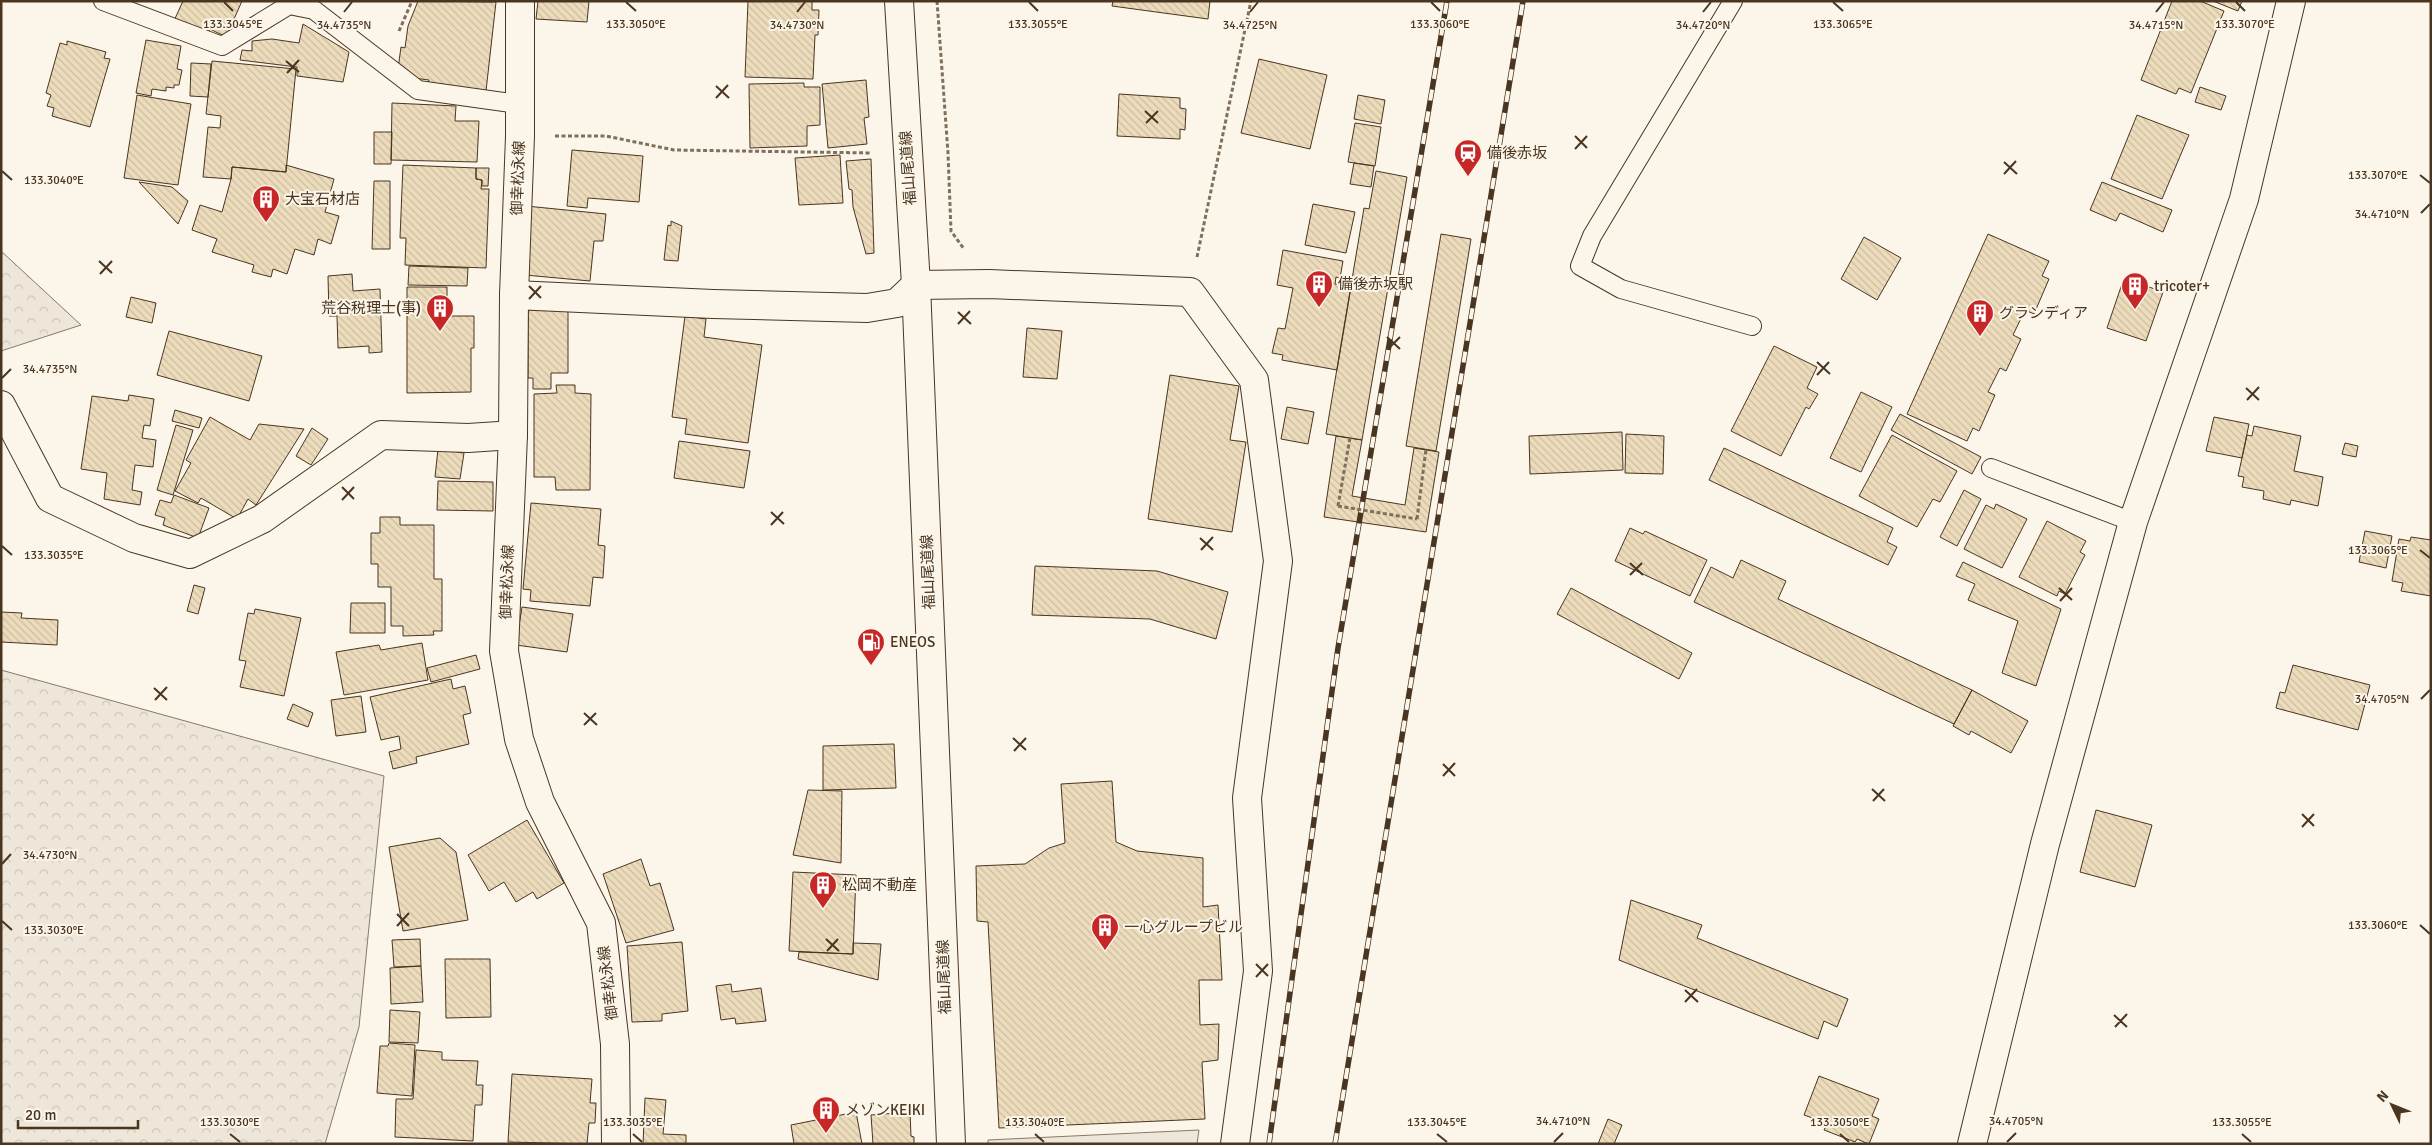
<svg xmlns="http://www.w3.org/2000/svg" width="2432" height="1145" viewBox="0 0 2432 1145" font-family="Signika,'Noto Sans JP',sans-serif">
<defs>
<pattern id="forest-crowns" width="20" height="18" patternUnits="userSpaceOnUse" patternTransform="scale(1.25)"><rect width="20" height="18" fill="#ede6d9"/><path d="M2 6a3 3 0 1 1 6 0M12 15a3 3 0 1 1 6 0" fill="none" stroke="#cdc6ba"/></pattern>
<pattern id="building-back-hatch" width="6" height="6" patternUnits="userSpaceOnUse" patternTransform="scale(1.25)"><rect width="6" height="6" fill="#ecdcbc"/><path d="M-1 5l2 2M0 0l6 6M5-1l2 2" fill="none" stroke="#ccbda1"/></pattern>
</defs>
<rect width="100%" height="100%" fill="#fbf6e9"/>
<path fill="url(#forest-crowns)" stroke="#887966" d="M 1,251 L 81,325 L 1,351 Z
M 1,670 L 384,776 L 359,1027 L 325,1144 L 1,1144 Z"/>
<path fill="#ede7d9" stroke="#887966" d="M 1199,1130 L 1197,1144 L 988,1144 L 988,1140 Z"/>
<path fill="url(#building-back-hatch)" stroke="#4a3520" d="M 183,1 L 242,1 L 226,37 L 210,29 L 206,39 L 173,23 Z
M 418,1 L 496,2 L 486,91 L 428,85 L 429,80 L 397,76 L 401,47 L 405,48 L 408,26 Z
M 538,1 L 589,1 L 587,22 L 536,19 Z
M 748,1 L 812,1 L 812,10 L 819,10 L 818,35 L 815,35 L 813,79 L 745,77 Z
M 1113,1 L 1210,1 L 1208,19 L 1112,6 Z
M 2172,1 L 2200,1 L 2224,11 L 2191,93 L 2179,88 L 2176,94 L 2141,80 Z
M 2213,1 L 2242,1 L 2238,11 Z
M 303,24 L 349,52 L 343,82 L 297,76 L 297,67 L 240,60 L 242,50 L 252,51 L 252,41 L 272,39 L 299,43 Z
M 146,40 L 181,46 L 177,69 L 182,70 L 179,85 L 174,85 L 174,88 L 166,87 L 166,91 L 152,89 L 151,96 L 136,93 Z
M 67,41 L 106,52 L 104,58 L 110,59 L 90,127 L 52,116 L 54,108 L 47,106 L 51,95 L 46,93 L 60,43 L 67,45 Z
M 1259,59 L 1327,75 L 1310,149 L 1241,133 Z
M 212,61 L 296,69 L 286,172 L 232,167 L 231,179 L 203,177 L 208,127 L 220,128 L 221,116 L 206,114 Z
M 191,63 L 211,64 L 208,97 L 190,96 Z
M 866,80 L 869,117 L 864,118 L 867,144 L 828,148 L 822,84 Z
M 804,83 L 804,87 L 820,87 L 820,125 L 807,126 L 807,146 L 750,148 L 749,84 Z
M 2200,87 L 2226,96 L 2221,110 L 2195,102 Z
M 1119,94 L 1180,98 L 1180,108 L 1186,109 L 1185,130 L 1180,129 L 1180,139 L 1117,136 Z
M 137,95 L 191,104 L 178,185 L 124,178 Z
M 1358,95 L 1385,100 L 1381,124 L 1354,119 Z
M 392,103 L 456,106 L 455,121 L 479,121 L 477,162 L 391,160 Z
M 2137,115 L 2189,135 L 2162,199 L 2111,179 Z
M 1355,123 L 1381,127 L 1375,166 L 1348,162 Z
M 374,132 L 392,132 L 391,164 L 374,164 Z
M 572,150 L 643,156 L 639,202 L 588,198 L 587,208 L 567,206 Z
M 840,155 L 843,203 L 799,205 L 795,158 Z
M 871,159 L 874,253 L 866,254 L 853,207 L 852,190 L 849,189 L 846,161 Z
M 1354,163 L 1374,166 L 1371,187 L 1350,184 Z
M 286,165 L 334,179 L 325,212 L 339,216 L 331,244 L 318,239 L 314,255 L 295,249 L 287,274 L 273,269 L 271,277 L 252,272 L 254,265 L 212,252 L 217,239 L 192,230 L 200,205 L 222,212 L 231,179 L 232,167 L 286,172 Z
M 403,165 L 476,168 L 476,179 L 482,180 L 481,189 L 489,189 L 486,268 L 405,265 L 406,238 L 400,238 Z
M 476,168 L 489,168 L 488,186 L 482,186 L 482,180 L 476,179 Z
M 1376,171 L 1407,177 L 1362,440 L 1326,434 L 1364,208 L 1369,209 Z
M 374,181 L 390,181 L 390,249 L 372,249 Z
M 139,182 L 172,187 L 188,201 L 178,224 Z
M 2102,182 L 2172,210 L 2163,232 L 2120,213 L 2116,221 L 2090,210 Z
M 1313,204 L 1355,212 L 1346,253 L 1305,245 Z
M 526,206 L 606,214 L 603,241 L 594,241 L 590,281 L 525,275 Z
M 671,221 L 682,226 L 678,261 L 664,260 L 668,225 L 671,226 Z
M 1441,234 L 1471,239 L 1436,451 L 1406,446 Z
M 1988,234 L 2049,261 L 2042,276 L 2049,279 L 2034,314 L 2025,310 L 2013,335 L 2021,339 L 2006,371 L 2000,368 L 1988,392 L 1995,395 L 1979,431 L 1973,428 L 1967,441 L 1907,414 Z
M 1864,237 L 1901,258 L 1877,300 L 1841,279 Z
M 1283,250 L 1343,261 L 1340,278 L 1336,277 L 1335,284 L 1351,287 L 1337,370 L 1282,360 L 1283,355 L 1272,353 L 1278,328 L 1285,329 L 1293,288 L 1277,285 Z
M 409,266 L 468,268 L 467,286 L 408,285 Z
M 352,274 L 353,291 L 380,289 L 382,352 L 369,353 L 369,346 L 338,348 L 337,316 L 329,316 L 328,276 Z
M 2124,278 L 2163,292 L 2146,341 L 2107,328 Z
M 407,287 L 447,287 L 447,316 L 474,316 L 474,348 L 471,348 L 471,392 L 407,393 Z
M 131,297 L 156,303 L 152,323 L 126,317 Z
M 568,309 L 568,373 L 551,373 L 551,389 L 533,389 L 533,378 L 528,378 L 528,310 Z
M 685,316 L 706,319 L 704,337 L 762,345 L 748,443 L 685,434 L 687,419 L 672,417 Z
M 1027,328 L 1062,331 L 1057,379 L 1023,377 Z
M 169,331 L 262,356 L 249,401 L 157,375 Z
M 1774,346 L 1817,367 L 1807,388 L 1818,394 L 1809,409 L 1806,407 L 1781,456 L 1731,431 Z
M 1170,375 L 1239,386 L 1230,440 L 1246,442 L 1232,532 L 1148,519 Z
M 556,385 L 575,385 L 575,393 L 591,394 L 590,490 L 556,490 L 555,477 L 534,477 L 534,394 L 557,393 Z
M 1861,392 L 1892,407 L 1861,472 L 1830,458 Z
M 129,395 L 154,399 L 150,426 L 144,425 L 142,438 L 156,440 L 153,467 L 135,465 L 132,490 L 142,492 L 140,505 L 104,499 L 107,473 L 81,469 L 92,396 L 128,401 Z
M 1287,407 L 1314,412 L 1308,444 L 1281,439 Z
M 175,410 L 202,418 L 199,428 L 172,421 Z
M 1900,414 L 1981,457 L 1972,474 L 1891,430 Z
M 210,417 L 250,440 L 259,424 L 304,429 L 256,505 L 248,499 L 237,519 L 201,498 L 198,503 L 175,491 L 191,463 L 186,460 Z
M 2214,417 L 2249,424 L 2242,458 L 2206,451 Z
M 176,425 L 193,430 L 173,495 L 157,490 Z
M 2254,426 L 2301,436 L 2294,471 L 2323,477 L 2318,506 L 2291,500 L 2290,505 L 2263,499 L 2264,491 L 2242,487 L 2244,477 L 2238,476 L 2247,435 L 2252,436 Z
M 312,428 L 328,439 L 311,465 L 296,456 Z
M 1622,432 L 1623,470 L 1530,474 L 1529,436 Z
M 1626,434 L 1664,436 L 1663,474 L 1625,473 Z
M 1892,435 L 1957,471 L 1940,502 L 1933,499 L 1917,527 L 1859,496 Z
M 1336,436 L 1362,440 L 1352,496 L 1405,505 L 1414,448 L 1439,452 L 1426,532 L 1324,517 Z
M 679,441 L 750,451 L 744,488 L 674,478 Z
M 2345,443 L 2358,446 L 2356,457 L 2342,454 Z
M 1724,448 L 1893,528 L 1887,542 L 1897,547 L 1888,565 L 1709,480 Z
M 438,449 L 464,453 L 460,479 L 435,477 Z
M 438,481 L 493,482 L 493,511 L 437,510 Z
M 1964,490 L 1981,499 L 1957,546 L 1940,537 Z
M 174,495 L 209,508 L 198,538 L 163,525 L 165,518 L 155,515 L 160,500 L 171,503 Z
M 531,503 L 601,509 L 598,545 L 605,546 L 603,578 L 593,577 L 590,606 L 530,601 L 531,590 L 523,589 Z
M 1996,504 L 2027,519 L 2002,568 L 1964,549 L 1986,505 L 1994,509 Z
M 380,517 L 400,517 L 400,525 L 434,525 L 434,579 L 442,579 L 442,631 L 433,631 L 434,635 L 403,636 L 403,626 L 391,626 L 391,587 L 378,587 L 378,564 L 371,564 L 371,533 L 380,533 Z
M 2047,521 L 2086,541 L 2080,552 L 2085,555 L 2065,594 L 2059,591 L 2057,596 L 2019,577 Z
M 1630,528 L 1643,534 L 1645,531 L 1707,560 L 1690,596 L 1615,561 Z
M 2365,531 L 2392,536 L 2386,568 L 2359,562 Z
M 2411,537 L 2431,540 L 2431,596 L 2401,591 L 2403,583 L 2392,581 L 2399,539 L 2410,541 Z
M 1741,560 L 1786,581 L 1778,599 L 1972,690 L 1954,724 L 1694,602 L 1711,567 L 1733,578 Z
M 1963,562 L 2061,609 L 2036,686 L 2002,673 L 2018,621 L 1968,600 L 1975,584 L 1956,576 Z
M 1035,566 L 1157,571 L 1228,592 L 1216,639 L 1150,619 L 1032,615 Z
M 194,585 L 205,588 L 198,614 L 187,611 Z
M 1571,588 L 1692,653 L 1679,679 L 1557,614 Z
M 351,603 L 385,603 L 385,633 L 350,633 Z
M 522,607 L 573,614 L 567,652 L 516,645 Z
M 255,609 L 301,618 L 284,696 L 240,687 L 246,661 L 239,660 L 248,613 L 254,614 Z
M 1,612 L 22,613 L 21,618 L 58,620 L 57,645 L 1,642 Z
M 422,643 L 428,680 L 344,695 L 336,652 L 379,645 L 381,650 Z
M 476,655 L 480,669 L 431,682 L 427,668 Z
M 2293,665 L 2370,685 L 2358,730 L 2276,708 L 2280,692 L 2285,693 Z
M 451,679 L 453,689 L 465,686 L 471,713 L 463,715 L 469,744 L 416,757 L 417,763 L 393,769 L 389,752 L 401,749 L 399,736 L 381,740 L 370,697 Z
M 1972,690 L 2028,721 L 2011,753 L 1971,731 L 1969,735 L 1953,726 Z
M 361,696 L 366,732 L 336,736 L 331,700 Z
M 293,704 L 313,713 L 308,727 L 287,719 Z
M 894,744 L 896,788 L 823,790 L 823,746 Z
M 1112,781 L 1116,842 L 1137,851 L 1203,858 L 1203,907 L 1218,905 L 1222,980 L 1199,980 L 1200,1025 L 1219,1024 L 1218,1060 L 1202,1062 L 1205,1119 L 999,1128 L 988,922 L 977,921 L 976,866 L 1025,864 L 1049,848 L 1065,843 L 1061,784 Z
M 808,790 L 842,791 L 841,863 L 793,855 Z
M 2096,810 L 2152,825 L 2135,887 L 2080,872 Z
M 527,820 L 564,883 L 537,899 L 533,892 L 516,902 L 504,882 L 489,891 L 468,855 Z
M 440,838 L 456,852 L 468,920 L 403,931 L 389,847 Z
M 641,859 L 650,886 L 660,883 L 674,930 L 626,943 L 603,874 Z
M 793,872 L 856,875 L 853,954 L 789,951 Z
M 1631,900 L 1702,925 L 1697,938 L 1848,999 L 1837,1027 L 1824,1021 L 1818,1039 L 1619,960 Z
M 420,939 L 421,966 L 394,967 L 392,940 Z
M 682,942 L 688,1011 L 662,1014 L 662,1021 L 632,1022 L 627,946 Z
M 853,943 L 881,944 L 878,980 L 798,959 L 799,952 L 853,954 Z
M 445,959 L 490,959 L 491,1017 L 446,1018 Z
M 421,966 L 423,1002 L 391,1004 L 390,968 Z
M 731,984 L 732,992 L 761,988 L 766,1021 L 736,1024 L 735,1018 L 721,1020 L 716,986 Z
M 390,1010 L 420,1012 L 418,1043 L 389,1042 Z
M 389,1043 L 415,1045 L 412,1096 L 377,1093 L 380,1046 L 388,1046 Z
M 416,1050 L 442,1052 L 442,1060 L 478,1061 L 476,1085 L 483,1085 L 482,1105 L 475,1105 L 473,1141 L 395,1137 L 396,1099 L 413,1099 Z
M 512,1074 L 592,1079 L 590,1103 L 596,1103 L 595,1123 L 589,1123 L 587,1144 L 508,1142 Z
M 1819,1076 L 1879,1099 L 1872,1116 L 1879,1119 L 1869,1144 L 1857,1139 L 1855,1142 L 1824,1130 L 1827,1123 L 1804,1115 Z
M 645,1098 L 666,1100 L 663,1134 L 686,1135 L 686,1144 L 643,1144 Z
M 856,1112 L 862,1144 L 794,1144 L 791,1125 Z
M 910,1112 L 911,1136 L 914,1137 L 914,1144 L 873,1144 L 871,1115 Z
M 1608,1119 L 1622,1125 L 1614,1144 L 1598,1144 Z"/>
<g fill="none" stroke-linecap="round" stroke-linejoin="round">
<g stroke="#4a3520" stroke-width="20">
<path id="service" d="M 103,1 L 222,46 L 289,5 L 314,10 L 418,90 L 518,104
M 1733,1 L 1592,236 L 1580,266 L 1621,289 L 1752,326
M 1991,468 L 2133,522"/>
</g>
<g stroke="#4a3520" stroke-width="30">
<path id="minor" d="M 514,295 L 713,304 L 867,308 L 897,303 L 916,285 L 989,284 L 1190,292 L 1254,380 L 1278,561 L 1247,798 L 1258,971 L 1235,1144
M 1,405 L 50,498 L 134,538 L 190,554 L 262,519 L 381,435 L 468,438 L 513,435
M 1972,1144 L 2045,844 L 2133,522 L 2244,199 L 2291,1"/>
</g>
<g stroke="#4a3520" stroke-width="30">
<path id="secondary" d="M 520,1 L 520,136 L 514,295 L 513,435 L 504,651 L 519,739 L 540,802 L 601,923 L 615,1044 L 616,1144"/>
</g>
<g stroke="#4a3520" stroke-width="30">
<path id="primary" d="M 899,1 L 916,285 L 951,1144"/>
</g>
<path stroke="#7f6f5c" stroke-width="3" stroke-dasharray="4 2.5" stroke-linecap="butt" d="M 937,1 L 948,153 L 951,231 L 964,249
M 399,31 L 412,1
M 555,136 L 606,136 L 674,150 L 872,153
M 1197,257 L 1251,1
M 1338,506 L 1350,438
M 1417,519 L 1426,449"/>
<use href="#service" stroke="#fbf6e9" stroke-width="18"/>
<use href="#minor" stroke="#fbf6e9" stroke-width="28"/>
<use href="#secondary" stroke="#fbf6e9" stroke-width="28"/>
<use href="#primary" stroke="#fbf6e9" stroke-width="28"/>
<g stroke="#4a3520" stroke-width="5.5">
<path id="rail" d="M 1269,1144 L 1338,648 L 1447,1
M 1335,1144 L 1523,1"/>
</g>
<use href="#rail" stroke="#fbf6e9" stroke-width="4" stroke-dasharray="11" stroke-linecap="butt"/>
<path stroke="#7f6f5c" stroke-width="3" stroke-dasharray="4 2.5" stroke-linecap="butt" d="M 1338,506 L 1417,519"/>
</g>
<path fill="none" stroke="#4a3520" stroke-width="2" d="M 224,2 L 233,11M 626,2 L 636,11M 1029,2 L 1038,11M 1431,2 L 1440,11M 1833,2 L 1843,11M 2236,2 L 2245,11M 344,12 L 352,2M 797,12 L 805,2M 1250,12 L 1258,2M 1703,12 L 1711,2M 2156,12 L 2164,2M 286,61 L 299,72M 287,73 L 299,60M 716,86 L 729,98M 716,98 L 728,85M 1145,111 L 1158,123M 1146,123 L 1158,111M 1575,136 L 1587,148M 1575,149 L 1587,136M 2004,162 L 2017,174M 2,171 L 12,180M 2004,174 L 2016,161M 2420,175 L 2430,183M 2421,213 L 2430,204M 99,261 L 112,273M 100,274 L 112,261M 529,286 L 541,298M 529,299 L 541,286M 958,312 L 971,324M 958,324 L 970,311M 1387,337 L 1400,349M 1388,349 L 1400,337M 1817,362 L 1830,374M 1817,375 L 1829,362M 2,378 L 11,369M 2246,388 L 2259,400M 2247,400 L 2259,387M 342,487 L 354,499M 342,500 L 354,487M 771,512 L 784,524M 771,525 L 783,512M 1200,538 L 1213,550M 2,546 L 12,555M 1201,550 L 1213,537M 2420,550 L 2430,558M 1630,563 L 1643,575M 1630,575 L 1642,563M 2059,588 L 2072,600M 2060,601 L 2072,588M 154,688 L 167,700M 2421,699 L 2430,690M 155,700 L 167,687M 584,713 L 597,725M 584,725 L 596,713M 1013,738 L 1026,750M 1014,751 L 1026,738M 1443,764 L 1455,776M 1443,776 L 1455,763M 1872,789 L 1885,801M 1873,801 L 1884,789M 2302,814 L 2314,826M 2302,827 L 2314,814M 2,864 L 11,854M 397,914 L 409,926M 2,921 L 12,930M 2420,925 L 2430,934M 397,926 L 409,913M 826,939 L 839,951M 827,951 L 838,939M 1256,964 L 1268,976M 1256,977 L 1268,964M 1685,990 L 1698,1002M 1685,1002 L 1697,989M 2114,1015 L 2127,1027M 2115,1027 L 2127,1014M 230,1134 L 240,1142M 633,1134 L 642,1142M 1035,1134 L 1044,1142M 1437,1134 L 1447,1142M 1840,1134 L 1849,1142M 2242,1134 L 2251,1142M 1554,1142 L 1563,1133M 2007,1142 L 2016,1133"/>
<defs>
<g id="station-pin" transform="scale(1.4375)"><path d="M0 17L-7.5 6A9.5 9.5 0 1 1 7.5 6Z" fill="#c62828" stroke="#fbf6e9"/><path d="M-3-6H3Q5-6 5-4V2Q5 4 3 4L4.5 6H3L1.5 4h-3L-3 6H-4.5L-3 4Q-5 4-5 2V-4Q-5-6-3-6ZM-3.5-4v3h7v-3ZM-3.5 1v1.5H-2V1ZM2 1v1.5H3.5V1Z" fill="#fff"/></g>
<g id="building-pin" transform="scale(1.4375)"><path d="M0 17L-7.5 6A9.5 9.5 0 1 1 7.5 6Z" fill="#c62828" stroke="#fbf6e9"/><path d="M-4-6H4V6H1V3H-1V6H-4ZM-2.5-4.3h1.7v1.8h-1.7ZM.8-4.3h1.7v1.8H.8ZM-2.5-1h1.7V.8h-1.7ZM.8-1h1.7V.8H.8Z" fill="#fff"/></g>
<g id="fuel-pin" transform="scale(1.4375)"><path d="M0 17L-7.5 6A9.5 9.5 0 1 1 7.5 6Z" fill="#c62828" stroke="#fbf6e9"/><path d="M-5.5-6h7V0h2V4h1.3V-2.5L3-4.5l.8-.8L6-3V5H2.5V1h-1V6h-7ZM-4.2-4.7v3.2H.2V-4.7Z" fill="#fff"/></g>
</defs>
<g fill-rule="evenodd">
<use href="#station-pin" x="1468" y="153"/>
<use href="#building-pin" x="266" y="199"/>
<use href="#building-pin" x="1319" y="284"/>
<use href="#building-pin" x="2135" y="286"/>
<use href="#building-pin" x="440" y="308"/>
<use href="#building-pin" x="1980" y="313"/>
<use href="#fuel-pin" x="871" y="642"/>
<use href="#building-pin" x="823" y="885"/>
<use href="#building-pin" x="1105" y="927"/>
<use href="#building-pin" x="826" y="1110"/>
</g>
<g text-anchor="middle" stroke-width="4" stroke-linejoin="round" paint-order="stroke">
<g font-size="15" fill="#4a3520" stroke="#fbf6e9" text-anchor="start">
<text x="1487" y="158">備後赤坂</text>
<text x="285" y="204">大宝石材店</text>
<text x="1338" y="289">備後赤坂駅</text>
<text x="2154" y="291">tricoter+</text>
<text x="421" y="313" text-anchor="end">荒谷税理士(事)</text>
<text x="1999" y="318">グランディア</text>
<text x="890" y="647">ENEOS</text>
<text x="842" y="890">松岡不動産</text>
<text x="1124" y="932">一心グループビル</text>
<text x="845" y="1115">メゾンKEIKI</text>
</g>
<g font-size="15" fill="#4a3520" stroke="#fbf6e9">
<text transform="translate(908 168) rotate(-94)" y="5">福山尾道線</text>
<text transform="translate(518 178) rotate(-88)" y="5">御幸松永線</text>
<text transform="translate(928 572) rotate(-92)" y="5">福山尾道線</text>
<text transform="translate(507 582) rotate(-88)" y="5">御幸松永線</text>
<text transform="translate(944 977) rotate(-92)" y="5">福山尾道線</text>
<text transform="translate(608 983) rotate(-97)" y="5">御幸松永線</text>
</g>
</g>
<g font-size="12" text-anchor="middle" fill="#4a3520" stroke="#fbf6e9" stroke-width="4" stroke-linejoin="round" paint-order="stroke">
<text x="233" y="28">133.3045°E</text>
<text x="636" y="28">133.3050°E</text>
<text x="1038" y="28">133.3055°E</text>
<text x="1440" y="28">133.3060°E</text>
<text x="1843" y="28">133.3065°E</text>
<text x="2245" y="28">133.3070°E</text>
<text x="344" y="29">34.4735°N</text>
<text x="797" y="29">34.4730°N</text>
<text x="1250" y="29">34.4725°N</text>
<text x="1703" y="29">34.4720°N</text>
<text x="2156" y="29">34.4715°N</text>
<text x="2378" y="179">133.3070°E</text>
<text x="54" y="184">133.3040°E</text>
<text x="2382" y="218">34.4710°N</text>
<text x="50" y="373">34.4735°N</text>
<text x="2378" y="554">133.3065°E</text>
<text x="54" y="559">133.3035°E</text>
<text x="2382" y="703">34.4705°N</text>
<text x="50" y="859">34.4730°N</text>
<text x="2378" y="929">133.3060°E</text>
<text x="54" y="934">133.3030°E</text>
<text x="1563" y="1125">34.4710°N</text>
<text x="2016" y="1125">34.4705°N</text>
<text x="230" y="1126">133.3030°E</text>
<text x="633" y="1126">133.3035°E</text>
<text x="1035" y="1126">133.3040°E</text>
<text x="1437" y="1126">133.3045°E</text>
<text x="1840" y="1126">133.3050°E</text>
<text x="2242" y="1126">133.3055°E</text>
</g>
<rect width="2432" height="1145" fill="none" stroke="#4a3520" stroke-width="5"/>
<g transform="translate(2392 1105) rotate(313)" stroke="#fbf6e9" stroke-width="4" paint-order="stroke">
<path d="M0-4L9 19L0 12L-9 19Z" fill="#4a3520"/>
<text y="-8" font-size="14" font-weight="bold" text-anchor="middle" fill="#4a3520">N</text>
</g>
<path d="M18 1120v8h120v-8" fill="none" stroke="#4a3520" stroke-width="2.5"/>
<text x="25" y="1120" font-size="15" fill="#4a3520" stroke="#fbf6e9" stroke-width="4" paint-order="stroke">20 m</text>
</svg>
